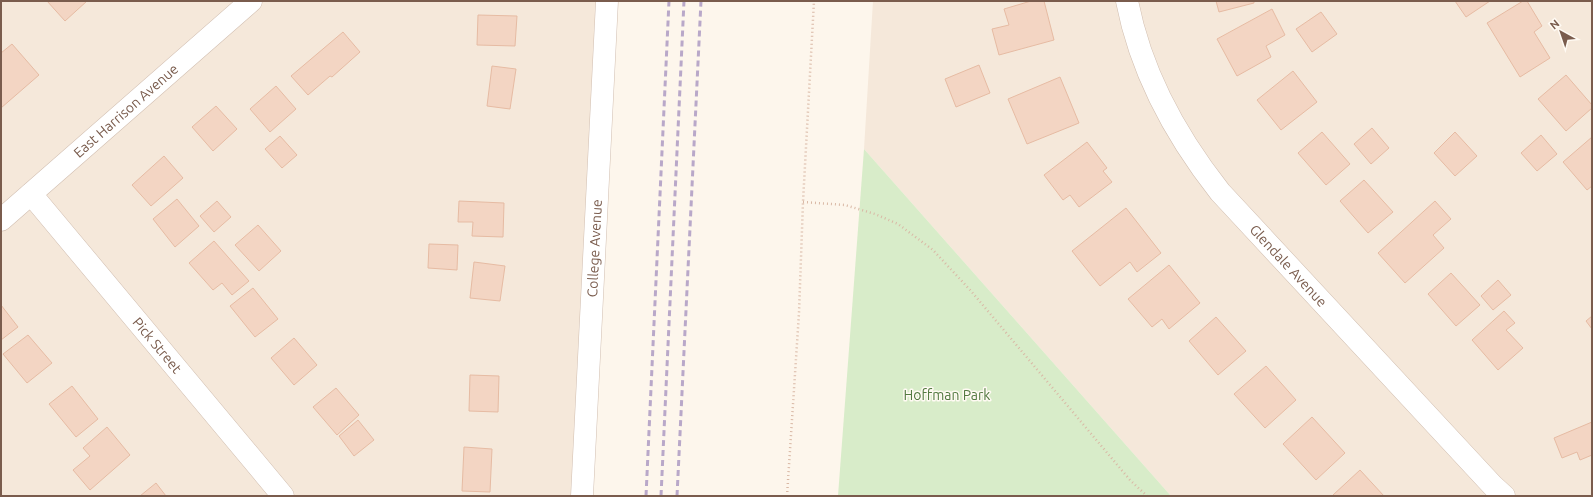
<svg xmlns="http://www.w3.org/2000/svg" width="1593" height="497" viewBox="0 0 1593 497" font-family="Ubuntu,sans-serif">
<rect width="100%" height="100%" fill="#fdf6ec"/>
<path fill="#f5e8da" d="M 1,1 L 237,1 L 1,207 Z
M 262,1 L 597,1 L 572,496 L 1,496 L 1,232 Z
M 873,1 L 1592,1 L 1592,496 L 1171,496 L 864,149 Z"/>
<path fill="#d8ecc9" d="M 864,149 L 1171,496 L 838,496 Z"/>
<path fill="#f3d5c3" stroke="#e6bba3" d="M 47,1 L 87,1 L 65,21 Z
M 1031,1 L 1044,1 L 1054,40 L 999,55 L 992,29 L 1009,25 L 1004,9 Z
M 1216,1 L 1254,1 L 1254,3 L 1219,12 Z
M 1455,1 L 1490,1 L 1466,17 Z
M 1523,1 L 1527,1 L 1542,26 L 1534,32 L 1550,58 L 1520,77 L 1487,23 Z
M 1272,9 L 1285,35 L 1266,46 L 1271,57 L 1237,76 L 1217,39 Z
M 1321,12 L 1337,34 L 1312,52 L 1296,29 Z
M 478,15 L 517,16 L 515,46 L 477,45 Z
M 343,32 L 360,52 L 332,77 L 330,76 L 308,95 L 291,76 Z
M 12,44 L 39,75 L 1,108 L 1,53 Z
M 979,65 L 990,93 L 956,107 L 945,79 Z
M 492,66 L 516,69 L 510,109 L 487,106 Z
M 1293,71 L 1317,102 L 1281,130 L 1257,100 Z
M 1566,75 L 1592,105 L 1592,108 L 1566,131 L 1538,99 Z
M 1060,77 L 1079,123 L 1027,144 L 1008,99 Z
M 276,86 L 296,109 L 270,132 L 250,109 Z
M 216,106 L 237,129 L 213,151 L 192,127 Z
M 1372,128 L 1389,148 L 1371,164 L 1354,144 Z
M 1322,132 L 1350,164 L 1326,185 L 1298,153 Z
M 1455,132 L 1477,156 L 1455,176 L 1434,153 Z
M 1541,135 L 1557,154 L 1537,171 L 1521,153 Z
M 280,136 L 297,155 L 282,168 L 265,149 Z
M 1592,137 L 1592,186 L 1587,190 L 1563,162 Z
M 1087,142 L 1107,168 L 1103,171 L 1112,182 L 1079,207 L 1070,195 L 1063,200 L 1044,175 Z
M 164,156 L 183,178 L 151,206 L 132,185 Z
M 1364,180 L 1393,212 L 1368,233 L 1340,201 Z
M 177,199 L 199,226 L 175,247 L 153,219 Z
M 217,201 L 231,217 L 214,232 L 200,216 Z
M 459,201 L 504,203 L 503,237 L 472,236 L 473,222 L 458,222 Z
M 1435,201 L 1451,219 L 1433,235 L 1444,248 L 1405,283 L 1378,253 Z
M 1126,208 L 1161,253 L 1137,272 L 1130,262 L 1100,286 L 1072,251 Z
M 258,225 L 281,251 L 259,271 L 235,245 Z
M 214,241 L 249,281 L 232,295 L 222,283 L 213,290 L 189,263 Z
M 429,244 L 458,245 L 457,270 L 428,268 Z
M 474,262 L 505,266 L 500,301 L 470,298 Z
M 1169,265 L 1200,303 L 1169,329 L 1162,319 L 1152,327 L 1128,299 Z
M 1451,273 L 1480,305 L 1456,326 L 1428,294 Z
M 1498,280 L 1511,295 L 1493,310 L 1481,296 Z
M 253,288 L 278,319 L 255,337 L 230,306 Z
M 1,305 L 18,327 L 1,340 Z
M 1504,311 L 1515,323 L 1506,330 L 1523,348 L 1498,370 L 1472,340 Z
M 1592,316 L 1592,329 L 1586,321 Z
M 1216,317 L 1246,351 L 1218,375 L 1189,341 Z
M 28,335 L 52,363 L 27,383 L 3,354 Z
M 294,338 L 317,365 L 294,385 L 271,358 Z
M 1266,366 L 1296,400 L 1265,428 L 1234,394 Z
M 470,375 L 499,376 L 498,412 L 469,411 Z
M 72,386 L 98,419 L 76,437 L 49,404 Z
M 336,388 L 359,415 L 337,435 L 313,407 Z
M 1312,417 L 1345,453 L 1316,480 L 1283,444 Z
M 358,420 L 374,440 L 354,456 L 339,436 Z
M 1592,422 L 1592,455 L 1580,460 L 1577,452 L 1562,458 L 1554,438 Z
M 107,427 L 130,455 L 90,490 L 73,470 L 90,456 L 83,448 Z
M 464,447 L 492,449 L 490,492 L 462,491 Z
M 1360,470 L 1384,496 L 1334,496 L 1333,495 Z
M 156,483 L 166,496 L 140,496 Z"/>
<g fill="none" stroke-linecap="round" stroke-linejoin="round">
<g stroke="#d1beb0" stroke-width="23">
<g id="minor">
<path id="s1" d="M 1127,1 C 1141,73 1175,135 1220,192 L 1493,486 L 1504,496"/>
<path id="s2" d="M 31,194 L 283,496"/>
<path id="s3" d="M 1,220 L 251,1"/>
<path id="s4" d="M 582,496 L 607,1"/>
</g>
</g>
<path stroke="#d9b8a5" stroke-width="2.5" stroke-dasharray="1 3" stroke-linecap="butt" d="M 803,202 L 845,205 L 875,214 L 898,224 L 933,250 L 971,291 L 1130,480 L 1147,496
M 787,496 L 799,313 L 803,202 L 814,1"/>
<use href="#minor" stroke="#fff" stroke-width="22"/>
<path stroke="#b9a8c9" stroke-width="3" stroke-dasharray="6 4" stroke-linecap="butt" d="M 646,496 L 669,1
M 661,496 L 684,1
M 677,496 L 701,1"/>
</g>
<g text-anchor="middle" stroke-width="3" stroke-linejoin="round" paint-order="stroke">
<g font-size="14" fill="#7a5c4d" stroke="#fffaf3">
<text dy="5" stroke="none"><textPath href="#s3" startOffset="166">East Harrison Avenue</textPath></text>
<text dy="5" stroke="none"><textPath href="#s4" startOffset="248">College Avenue</textPath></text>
<text dy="5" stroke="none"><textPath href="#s1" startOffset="315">Glendale Avenue</textPath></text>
<text dy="5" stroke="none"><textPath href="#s2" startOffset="197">Pick Street</textPath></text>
</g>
<g font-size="14" fill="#537a41" stroke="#fffaf3">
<text x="947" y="400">Hoffman Park</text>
</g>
</g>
<rect width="1593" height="497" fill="none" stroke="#7a5c4d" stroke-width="4"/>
<g transform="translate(1561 32) rotate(320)" stroke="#fffaf3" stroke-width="3" paint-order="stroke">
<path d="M0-3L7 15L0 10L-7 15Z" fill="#7a5c4d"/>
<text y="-6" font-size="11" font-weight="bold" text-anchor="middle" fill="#7a5c4d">N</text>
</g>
</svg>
